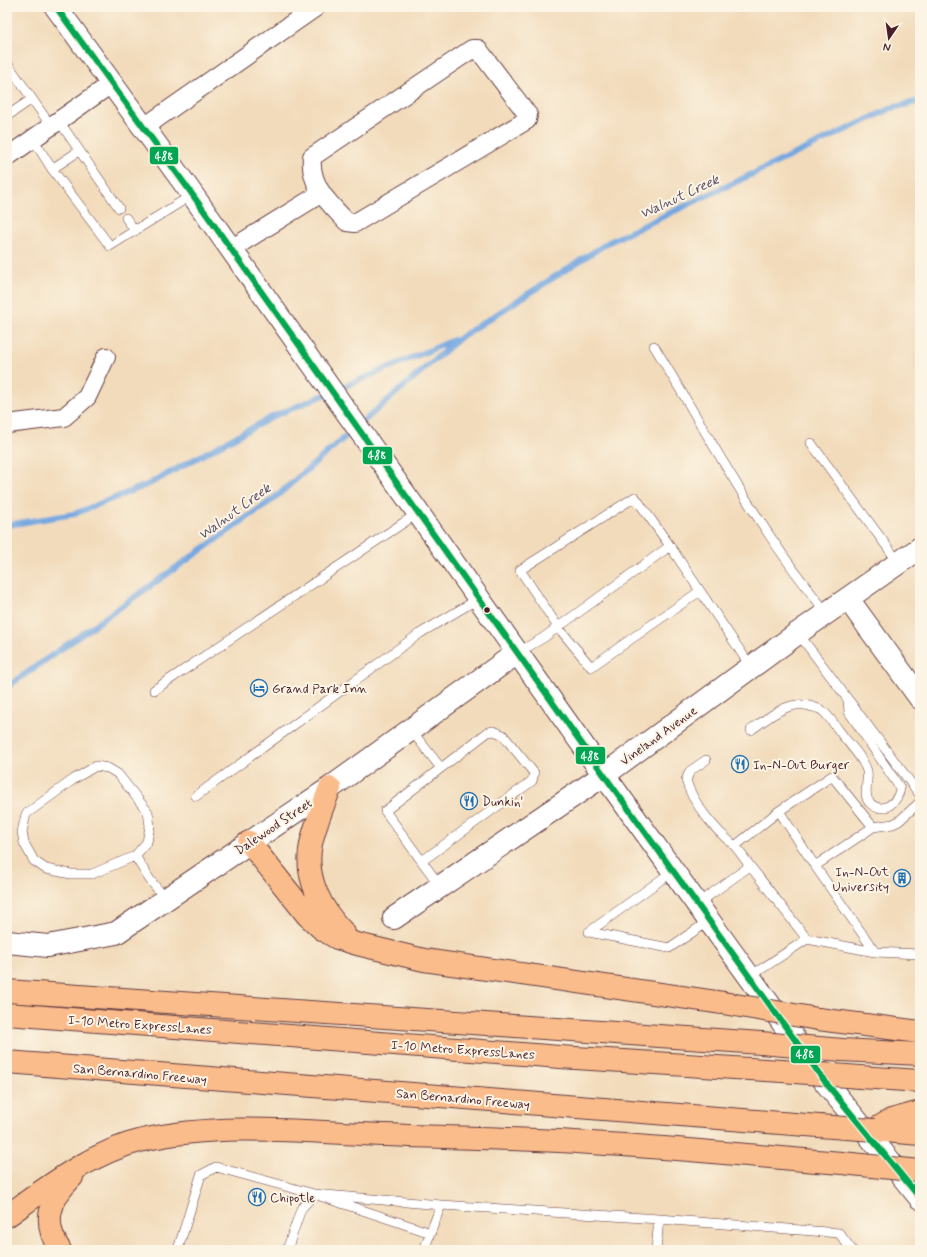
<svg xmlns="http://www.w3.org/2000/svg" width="927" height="1257" viewBox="0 0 927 1257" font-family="Mynerve,sans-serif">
<rect width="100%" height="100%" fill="#fcf5e5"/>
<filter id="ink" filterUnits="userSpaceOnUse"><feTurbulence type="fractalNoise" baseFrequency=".025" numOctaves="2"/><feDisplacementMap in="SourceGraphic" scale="8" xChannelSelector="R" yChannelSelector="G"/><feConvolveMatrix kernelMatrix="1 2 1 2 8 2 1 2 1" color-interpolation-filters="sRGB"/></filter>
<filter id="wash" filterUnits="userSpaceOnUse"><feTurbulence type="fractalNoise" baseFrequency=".012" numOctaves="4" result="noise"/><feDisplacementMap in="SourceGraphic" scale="16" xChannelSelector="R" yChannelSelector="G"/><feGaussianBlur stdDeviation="0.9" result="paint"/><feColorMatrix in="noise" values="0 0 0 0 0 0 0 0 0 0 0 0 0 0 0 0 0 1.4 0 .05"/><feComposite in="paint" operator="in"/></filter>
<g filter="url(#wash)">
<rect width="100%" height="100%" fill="#f2dbbb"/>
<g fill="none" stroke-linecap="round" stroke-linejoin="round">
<path stroke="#74a7e0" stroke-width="6" d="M 7,525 L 74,514 L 149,484 L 274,416 L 454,340
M 7,687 L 272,500 L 461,337 L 609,242 L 892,108 L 920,101"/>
</g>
</g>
<g filter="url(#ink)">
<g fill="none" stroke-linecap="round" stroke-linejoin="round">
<g stroke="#633b41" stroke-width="10">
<path id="service" d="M 7,63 L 51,126
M 7,116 L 32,99
M 59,121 L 119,208
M 33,139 L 52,169 L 110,246 L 192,195
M 52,169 L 79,151
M 126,218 L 135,231
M 654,346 C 709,436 759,531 827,613
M 811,443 L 899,563
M 670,546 L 635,497 L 520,570 L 558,627 L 591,667 L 700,591
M 798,633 L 920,795
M 517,653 L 543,638 L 670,546 L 751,667
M 154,690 L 418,513
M 411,730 L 441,768 L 385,811 L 440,886
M 751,730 C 769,717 790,698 813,707 C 817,708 821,709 824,712 C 831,719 837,728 843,736 C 851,746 863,758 867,771 C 869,781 862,796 870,803 C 883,816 899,801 900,788 L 849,712 L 848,700
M 706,760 L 690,771 L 686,780 C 692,803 716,831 735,846
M 196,796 L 419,634 L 478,599
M 779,811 L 832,776 L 873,827
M 135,856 L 92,874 L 71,874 L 46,869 L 34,861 L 24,843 L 22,832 L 26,814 L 74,779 L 96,766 L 108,768 L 118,774 L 148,812 L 150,826 L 147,842 L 135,856 L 150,880 L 166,899
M 422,861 L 532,781 L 534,773 L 503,735 L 494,731 L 488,732 L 441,768
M 750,866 L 735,846 L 779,811 L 815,866
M 673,871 L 589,932 L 669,948 L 709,921
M 697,904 L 750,866 L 807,939 L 749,977
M 807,939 L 875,952 L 920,954
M 875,952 L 815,866 L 873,827 L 893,824 L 899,821 L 920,802
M 180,1250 L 179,1246 L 201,1175 L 216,1167 L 314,1194 L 431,1233
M 287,1250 L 301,1209 L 314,1194 L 441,1205
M 424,1250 L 441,1205 L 659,1219
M 656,1250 L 659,1219 L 839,1233 L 852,1250"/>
</g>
<g stroke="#633b41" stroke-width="20">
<path id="minor" d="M 472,49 L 478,49 L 528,115 L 527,120 L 355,223 L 347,222 C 330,204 309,186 312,157 Z
M 143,128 L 316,7
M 7,157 L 111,84
M 231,249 L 320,194
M 7,424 L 64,417 L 87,397 L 106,357"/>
</g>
<g stroke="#633b41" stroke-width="24">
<path id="tertiary" d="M 56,7 L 187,187 L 604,775 L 826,1083 L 920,1198
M 848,599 L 920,698
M 394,918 L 604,775 L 798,633 L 920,548
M 7,942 L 48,946 L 116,933 L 330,788 L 517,653"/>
</g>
<g stroke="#633b41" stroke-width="24">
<path id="motorway" d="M 330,788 C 323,806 315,825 311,844 C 304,877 321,910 344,933
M 249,842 L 307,915 L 322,929 L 337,938 L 357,944 L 424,960 L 723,1003
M 7,991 L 761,1043
M 7,1014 L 560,1057 L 782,1071
M 818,1019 L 920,1032
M 842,1050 L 920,1054
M 7,1062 L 819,1126
M 860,1077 L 920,1081
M 874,1130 L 891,1120 L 920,1112
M 874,1130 L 920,1134
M 7,1216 C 49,1186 92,1152 143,1140 C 222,1122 306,1132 386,1135 C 454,1138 523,1138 591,1143 C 678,1148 765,1157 852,1164
M 60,1250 C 42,1223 49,1199 72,1177"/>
</g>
<use href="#service" stroke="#fff" stroke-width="9"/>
<use href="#minor" stroke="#fff" stroke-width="18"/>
<use href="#tertiary" stroke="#fff" stroke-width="22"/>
<use href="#motorway" stroke="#fabc8b" stroke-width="22"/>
<g stroke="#633b41" stroke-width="24" stroke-linecap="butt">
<path id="motorway-bridge" d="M 723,1003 L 818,1019
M 761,1043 L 842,1050
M 782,1071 L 860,1077
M 819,1126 L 874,1130
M 852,1164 L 920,1171"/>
</g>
<use href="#motorway-bridge" stroke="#fabc8b" stroke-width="22"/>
<g stroke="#fcf5e5" stroke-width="9">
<path id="bus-1" d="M 56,7 L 187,187 L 604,775 L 826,1083 L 920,1198"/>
</g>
<use href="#bus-1" stroke="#00a651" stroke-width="6"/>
</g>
</g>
<defs>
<g id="hotel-ring" transform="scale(0.9)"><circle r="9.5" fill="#fcf5e5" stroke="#1f6fb2" stroke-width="1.5"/><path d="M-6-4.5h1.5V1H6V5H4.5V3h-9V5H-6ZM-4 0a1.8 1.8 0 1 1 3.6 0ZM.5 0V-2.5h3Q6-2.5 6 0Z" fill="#1f6fb2"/></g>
<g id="restaurant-ring" transform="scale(0.9)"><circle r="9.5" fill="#fcf5e5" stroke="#1f6fb2" stroke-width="1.5"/><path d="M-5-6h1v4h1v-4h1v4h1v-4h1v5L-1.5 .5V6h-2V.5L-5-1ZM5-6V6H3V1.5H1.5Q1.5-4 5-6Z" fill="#1f6fb2"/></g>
<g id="building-ring" transform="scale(0.9)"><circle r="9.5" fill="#fcf5e5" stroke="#1f6fb2" stroke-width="1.5"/><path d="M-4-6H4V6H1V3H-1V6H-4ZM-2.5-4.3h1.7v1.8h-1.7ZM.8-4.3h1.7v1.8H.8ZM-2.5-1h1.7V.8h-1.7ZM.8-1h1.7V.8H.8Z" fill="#1f6fb2"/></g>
</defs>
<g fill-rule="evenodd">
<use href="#hotel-ring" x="259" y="688"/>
<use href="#restaurant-ring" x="740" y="764"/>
<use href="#restaurant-ring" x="469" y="801"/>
<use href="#building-ring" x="902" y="878"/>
<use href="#restaurant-ring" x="257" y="1197"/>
</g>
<circle fill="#4a1f2b" stroke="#fcf5e5" stroke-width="1.5" cx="487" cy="610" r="3.5"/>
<g text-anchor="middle" stroke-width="4" stroke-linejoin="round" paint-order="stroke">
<g font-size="13" fill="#4a1f2b" stroke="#fcf5e5" text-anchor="start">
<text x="272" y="693">Grand Park Inn</text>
<text x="753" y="769">In-N-Out Burger</text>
<text x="482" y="806">Dunkin'</text>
<text x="889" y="876" text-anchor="end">In-N-Out<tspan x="889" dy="15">University</tspan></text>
<text x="270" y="1202">Chipotle</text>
</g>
<g font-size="13" fill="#4a1f2b" stroke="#fcf5e5">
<text transform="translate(658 735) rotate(-36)" y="5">Vineland Avenue</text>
<text transform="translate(273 826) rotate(-34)" y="5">Dalewood Street</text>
<text transform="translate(140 1024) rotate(4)" y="5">I-10 Metro ExpressLanes</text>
<text transform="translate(463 1049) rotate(4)" y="5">I-10 Metro ExpressLanes</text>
<text transform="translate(140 1073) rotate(5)" y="5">San Bernardino Freeway</text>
<text transform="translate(463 1098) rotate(5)" y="5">San Bernardino Freeway</text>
</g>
<g font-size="14" font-style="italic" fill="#594f6a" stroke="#fcf5e5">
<text transform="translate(679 196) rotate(-25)" y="5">Walnut Creek</text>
<text transform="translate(234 511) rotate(-36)" y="5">Walnut Creek</text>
</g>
</g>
<g stroke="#fcf5e5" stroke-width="1.5">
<rect x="149" y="146" width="30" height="19" rx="4" fill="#00a651"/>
<rect x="362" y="446" width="31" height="19" rx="4" fill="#00a651"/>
<rect x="575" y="746" width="31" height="19" rx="4" fill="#00a651"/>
<rect x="790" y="1045" width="31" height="19" rx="4" fill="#00a651"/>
</g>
<g font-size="11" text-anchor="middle" font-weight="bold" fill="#fff">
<text x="164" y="160">488</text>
<text x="377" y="459">488</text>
<text x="590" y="760">488</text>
<text x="805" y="1058">488</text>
</g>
<rect width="927" height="1257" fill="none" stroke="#fcf5e5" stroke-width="24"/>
<g transform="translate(889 38) rotate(193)" stroke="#fcf5e5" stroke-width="3" paint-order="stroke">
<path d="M0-3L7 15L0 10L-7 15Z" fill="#4a1f2b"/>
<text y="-6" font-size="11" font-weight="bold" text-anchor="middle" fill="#4a1f2b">N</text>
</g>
</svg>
